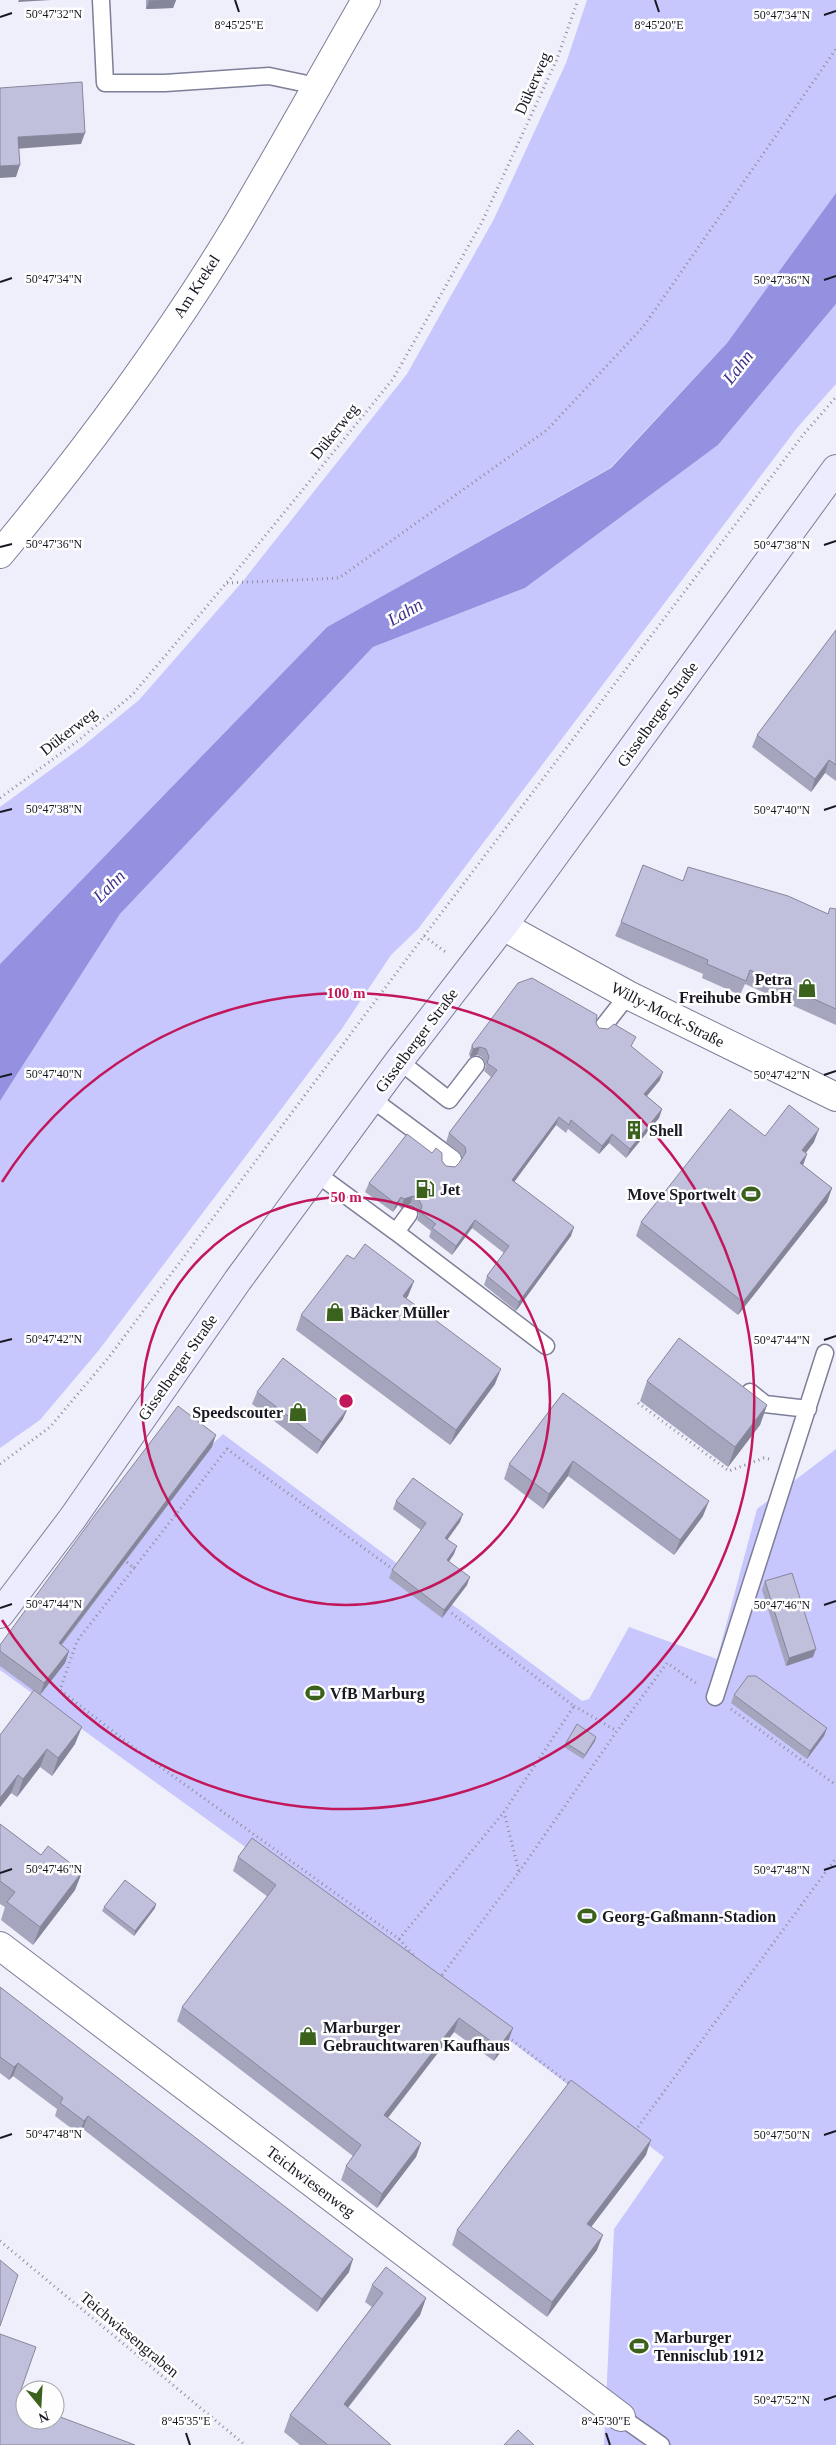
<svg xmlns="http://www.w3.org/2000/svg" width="836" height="2445" viewBox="0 0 836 2445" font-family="Georgia,serif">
<rect width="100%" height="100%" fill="#efeffb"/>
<path fill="#c7c7fd" d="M 587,0 L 836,0 L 836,193 L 727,343 L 610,468 L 327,627 L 0,964 L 0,807 L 83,746 L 139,700 L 243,581 L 407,374 L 494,219 L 566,63 Z
M 836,304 L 836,384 L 797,428 L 418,929 L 391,955 L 341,1030 L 99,1350 L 40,1420 L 0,1448 L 0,1101 L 120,914 L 373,647 L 525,588 L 718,445 Z
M 223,1434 L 582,1701 L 589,1699 L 629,1627 L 717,1659 L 757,1509 L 836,1449 L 836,2445 L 604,2445 L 614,2229 L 664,2157 L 435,1984 L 0,1670 L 0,1651 Z"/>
<path fill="#9492e0" d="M 836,193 L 836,304 L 718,445 L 525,588 L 373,647 L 120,914 L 0,1101 L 0,964 L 327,627 L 611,468 L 727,343 Z"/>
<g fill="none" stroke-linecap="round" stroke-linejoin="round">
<g stroke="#7d7e98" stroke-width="19">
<path id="service" d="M 101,0 L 105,83 L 165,83 L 269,76 L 317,86
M 602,1028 L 628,995
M 399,1061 L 449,1100 L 476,1065
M 372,1099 L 453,1159 L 448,1166
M 317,1174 L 396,1232 L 409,1214
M 396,1232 L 546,1346
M 750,1392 L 765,1404 L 808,1409
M 715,1697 L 825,1353
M 621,2417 L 661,2445"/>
</g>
<g stroke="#7d7e98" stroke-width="30">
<path id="minor" d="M 0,554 C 87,449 170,337 240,220 C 283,147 324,73 366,0
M 503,926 L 628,995 L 836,1097
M 0,1946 L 621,2417"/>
</g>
<g stroke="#7d7e98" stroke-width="30">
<path id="secondary" d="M 0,1614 L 72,1519 L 238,1280 L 399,1061 L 503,926 L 836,469"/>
</g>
<path stroke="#8e8e99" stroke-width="3" stroke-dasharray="1 4" stroke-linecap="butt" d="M 227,583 L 339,578 L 547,430 L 643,327 L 836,49
M 0,798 L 79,740 L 133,694 L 234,574 L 393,379 L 482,222 L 557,59 L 578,0
M 424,936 L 448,954
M 638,1403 L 729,1471 L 764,1458 L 769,1459
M 0,1464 L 50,1427 L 109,1357 L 424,936 L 803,435 L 836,397
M 123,1559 L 134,1568 L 227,1449 L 394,1570
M 134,1568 L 77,1641 L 60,1690 L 137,1750 L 399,1939 L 504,1812
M 574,1706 L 617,1731
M 731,1709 L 836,1785
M 519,1872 L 617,1731 L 667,1663 L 696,1683
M 399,1939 L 415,1957
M 439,1979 L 519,1872 L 504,1812 L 574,1706 L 450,1612
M 508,2037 L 571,2085
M 635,2131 L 836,1858
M 0,2241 L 245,2445"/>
<use href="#service" stroke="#fff" stroke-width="16"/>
<use href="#minor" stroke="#fff" stroke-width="28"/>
<use href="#secondary" stroke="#ececfe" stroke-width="28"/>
</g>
<path fill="#a5a5be" d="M 146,0 L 176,0 L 173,8 L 146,9 Z
M 836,630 L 836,781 L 825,773 L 811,792 L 752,747 L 757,735 Z
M 683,881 L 828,914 L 836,909 L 836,1025 L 745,984 L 740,995 L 702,978 L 703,974 L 615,936 L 621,922 Z
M 596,1023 L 599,1028 L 632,1047 L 660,1080 L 647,1096 L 662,1109 L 659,1118 L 626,1158 L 609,1143 L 599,1154 L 568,1129 L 566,1133 L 556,1125 L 514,1182 L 571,1236 L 516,1311 L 484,1285 L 487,1276 L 504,1253 L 472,1228 L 452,1255 L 429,1237 L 431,1231 L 417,1220 L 419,1215 L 415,1206 L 410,1204 L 401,1208 L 398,1205 L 393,1212 L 365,1192 L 369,1183 L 442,1161 L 446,1166 L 455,1167 L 459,1163 L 463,1158 L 462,1155 L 446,1142 L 449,1133 L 491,1077 L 484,1071 L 486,1066 L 482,1057 L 477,1055 L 470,1057 L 469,1054 L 472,1045 Z
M 765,1136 L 814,1142 L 806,1153 L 807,1154 L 803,1165 L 832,1188 L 827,1202 L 738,1315 L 636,1236 L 641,1222 Z
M 354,1259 L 414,1281 L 408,1296 L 406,1298 L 495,1384 L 450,1445 L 296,1330 L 301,1315 Z
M 647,1381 L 767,1405 L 760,1425 L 728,1467 L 640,1401 Z
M 257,1392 L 343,1419 L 317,1454 L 252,1404 Z
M 563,1393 L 703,1516 L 674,1555 L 568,1476 L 543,1509 L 504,1479 L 509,1464 Z
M 212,1447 L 62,1645 L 69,1651 L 65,1663 L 40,1695 L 75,1744 L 52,1776 L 40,1767 L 17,1797 L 11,1793 L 0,1807 L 0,1735 L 34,1691 L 0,1666 L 0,1645 Z
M 396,1501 L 460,1522 L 447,1539 L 454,1554 L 449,1562 L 467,1585 L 442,1618 L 389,1578 L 392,1570 L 421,1530 L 393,1509 Z
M 765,1581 L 813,1657 L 786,1666 L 762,1590 Z
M 734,1695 L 827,1728 L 824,1736 L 807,1759 L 731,1703 Z
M 595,1741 L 583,1759 L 564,1747 L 566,1743 Z
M 0,1824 L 41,1855 L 82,1872 L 75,1890 L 33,1945 L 1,1920 L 5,1907 L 0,1904 Z
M 238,1857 L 508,2042 L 494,2061 L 454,2032 L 388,2118 L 421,2143 L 416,2157 L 377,2208 L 341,2180 L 346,2166 L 353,2156 L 177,2021 L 182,2007 L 268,1897 L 233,1871 Z
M 104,1907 L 155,1908 L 134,1936 L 102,1911 Z
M 0,1987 L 349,2272 L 317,2312 L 83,2129 L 79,2134 L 55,2116 L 57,2109 L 13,2076 L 9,2080 L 0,2073 Z
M 646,2155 L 591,2227 L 597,2250 L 547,2317 L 452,2245 L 457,2230 Z
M 372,2285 L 426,2298 L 420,2315 L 348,2408 L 391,2445 L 300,2445 L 284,2432 L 290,2415 L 372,2307 L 365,2302 Z"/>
<path fill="#86869b" d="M 19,0 L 51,0 L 18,2 Z
M 176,0 L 173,8 L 146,9 L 149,1 Z
M 85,133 L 81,144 L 14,149 L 18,137 Z
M 20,165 L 16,177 L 0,178 L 0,166 Z
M 829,760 L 825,773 L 811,792 L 815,779 Z
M 480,1047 L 477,1055 L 470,1057 L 473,1049 Z
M 663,1072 L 660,1080 L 641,1103 L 644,1094 Z
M 662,1109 L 659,1118 L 626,1158 L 630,1149 Z
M 559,1117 L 556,1125 L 509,1189 L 512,1180 Z
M 819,1129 L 814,1142 L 797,1164 L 802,1150 Z
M 612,1134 L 609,1143 L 599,1154 L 602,1146 Z
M 807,1154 L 802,1168 L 800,1163 Z
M 832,1188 L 827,1202 L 738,1315 L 743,1302 Z
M 413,1196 L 410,1204 L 401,1208 L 404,1199 Z
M 401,1197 L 398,1205 L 393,1212 L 396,1204 Z
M 475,1220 L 472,1228 L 452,1255 L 456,1246 Z
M 574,1227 L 571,1236 L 516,1311 L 519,1302 Z
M 414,1281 L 408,1296 L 397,1311 L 403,1296 Z
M 501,1369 L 495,1384 L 450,1445 L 456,1430 Z
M 767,1405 L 760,1425 L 728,1467 L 735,1447 Z
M 348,1408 L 343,1419 L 317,1454 L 322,1442 Z
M 216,1435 L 212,1447 L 54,1654 L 59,1643 Z
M 573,1461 L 568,1476 L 543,1509 L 549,1494 Z
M 709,1501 L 703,1516 L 674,1555 L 680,1540 Z
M 463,1514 L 460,1522 L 443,1546 L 445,1538 Z
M 457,1546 L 454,1554 L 444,1568 L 447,1560 Z
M 470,1577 L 467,1585 L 442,1618 L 444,1610 Z
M 816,1649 L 813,1657 L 786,1666 L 789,1658 Z
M 69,1651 L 65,1663 L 40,1695 L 44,1683 Z
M 82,1727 L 75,1744 L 52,1776 L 58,1758 Z
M 827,1728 L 824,1736 L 807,1759 L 810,1751 Z
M 596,1737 L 595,1741 L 583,1759 L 585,1755 Z
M 47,1749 L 40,1767 L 17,1797 L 23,1779 Z
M 18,1775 L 11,1793 L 0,1807 L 0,1798 Z
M 82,1872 L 75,1890 L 33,1945 L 40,1927 Z
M 156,1904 L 155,1908 L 134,1936 L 135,1931 Z
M 459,2018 L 454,2032 L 379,2129 L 384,2115 Z
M 513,2028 L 508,2042 L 494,2061 L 499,2047 Z
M 18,2063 L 13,2076 L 9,2080 L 14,2067 Z
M 88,2116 L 83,2129 L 79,2134 L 84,2121 Z
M 651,2140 L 646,2155 L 582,2239 L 587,2224 Z
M 421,2143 L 416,2157 L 377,2208 L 382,2194 Z
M 603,2235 L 597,2250 L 547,2317 L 552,2302 Z
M 353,2259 L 349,2272 L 317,2312 L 322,2299 Z
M 426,2298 L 420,2315 L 337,2421 L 344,2404 Z"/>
<path fill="#c0c0dd" stroke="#86869b" d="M 149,0 L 176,0 L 149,1 Z
M 82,82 L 85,133 L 18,137 L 20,165 L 0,166 L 0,88 Z
M 836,630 L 836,765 L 829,760 L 815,779 L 757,735 Z
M 643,865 L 683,881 L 688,867 L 788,896 L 828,914 L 830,908 L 836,909 L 836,1009 L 750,970 L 746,981 L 707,964 L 708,960 L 621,922 Z
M 532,978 L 597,1015 L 596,1023 L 599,1028 L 608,1029 L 614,1024 L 636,1037 L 631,1046 L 663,1072 L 644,1094 L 662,1109 L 630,1149 L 612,1134 L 602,1146 L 571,1120 L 569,1125 L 559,1117 L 512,1180 L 574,1227 L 519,1302 L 487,1276 L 509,1246 L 475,1220 L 456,1246 L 432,1228 L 436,1224 L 420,1212 L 422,1206 L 418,1198 L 413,1196 L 404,1199 L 401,1197 L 396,1204 L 369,1183 L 407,1134 L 432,1153 L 436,1148 L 442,1153 L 442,1161 L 446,1166 L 455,1167 L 459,1163 L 466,1152 L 465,1147 L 449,1133 L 497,1070 L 487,1063 L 489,1057 L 486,1049 L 480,1047 L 473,1049 L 472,1045 L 518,983 Z
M 789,1105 L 819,1129 L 802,1150 L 807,1154 L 800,1163 L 832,1188 L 743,1302 L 641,1222 L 730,1109 L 765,1136 Z
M 365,1244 L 414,1281 L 403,1296 L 501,1369 L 456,1430 L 301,1315 L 347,1255 L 354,1259 Z
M 679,1338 L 767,1405 L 735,1447 L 647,1381 Z
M 283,1358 L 348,1408 L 322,1442 L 257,1392 Z
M 563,1393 L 709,1501 L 680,1540 L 573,1461 L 549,1494 L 509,1464 Z
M 178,1406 L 216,1435 L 59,1643 L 69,1651 L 44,1683 L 0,1651 L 0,1645 L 95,1515 Z
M 413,1478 L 463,1514 L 445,1538 L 457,1546 L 447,1560 L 470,1577 L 444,1610 L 392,1570 L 426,1523 L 396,1501 Z
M 792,1573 L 816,1649 L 789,1658 L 765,1581 Z
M 748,1676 L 756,1676 L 827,1728 L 810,1751 L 734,1695 Z
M 34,1690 L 82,1727 L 58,1758 L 47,1749 L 23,1779 L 18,1775 L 0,1798 L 0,1735 Z
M 577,1724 L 596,1737 L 585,1755 L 566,1743 Z
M 0,1824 L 41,1855 L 48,1846 L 82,1872 L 40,1927 L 7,1902 L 15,1892 L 0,1881 Z
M 252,1838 L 513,2028 L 499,2047 L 459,2018 L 384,2115 L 421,2143 L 382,2194 L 346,2166 L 361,2145 L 182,2007 L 276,1885 L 238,1857 Z
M 125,1880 L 156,1904 L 135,1931 L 104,1907 Z
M 0,1987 L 353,2259 L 322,2299 L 88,2116 L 84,2121 L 60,2103 L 63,2098 L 18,2063 L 14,2067 L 0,2057 Z
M 571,2080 L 651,2140 L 587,2224 L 603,2235 L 552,2302 L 457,2230 Z
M 0,2260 L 18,2275 L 0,2326 Z
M 386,2267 L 426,2298 L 344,2404 L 391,2445 L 328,2445 L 290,2415 L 383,2293 L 372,2285 Z
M 0,2334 L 36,2347 L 17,2401 L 25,2404 L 25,2420 L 55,2420 L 55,2415 L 135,2445 L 0,2445 Z
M 518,2430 L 534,2445 L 504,2445 Z"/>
<path fill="none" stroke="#181823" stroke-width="2" d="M 235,0 L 239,12M 655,0 L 659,12M 824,15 L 836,11M 0,17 L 12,13M 824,280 L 836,276M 0,282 L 12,278M 824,545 L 836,541M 0,547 L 12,544M 824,810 L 836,806M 0,812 L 12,809M 824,1075 L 836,1071M 0,1077 L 12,1074M 824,1340 L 836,1336M 0,1342 L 12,1339M 824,1605 L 836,1601M 0,1608 L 12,1604M 824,1870 L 836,1866M 0,1873 L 12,1869M 824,2135 L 836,2131M 0,2138 L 12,2134M 824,2400 L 836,2396M 186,2433 L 190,2445M 606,2433 L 610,2445"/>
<g fill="none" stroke="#c2185b" stroke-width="2.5">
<circle cx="346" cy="1401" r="204"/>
<path d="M2 1182A408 408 0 1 1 2 1620"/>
</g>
<defs>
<g id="shop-bare" transform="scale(1.5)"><path d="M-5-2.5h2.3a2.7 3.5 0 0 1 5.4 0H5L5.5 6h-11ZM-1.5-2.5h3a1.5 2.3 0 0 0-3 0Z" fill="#3b621d" stroke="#fefefe" stroke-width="2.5" paint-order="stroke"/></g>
<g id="building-bare" transform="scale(1.5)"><path d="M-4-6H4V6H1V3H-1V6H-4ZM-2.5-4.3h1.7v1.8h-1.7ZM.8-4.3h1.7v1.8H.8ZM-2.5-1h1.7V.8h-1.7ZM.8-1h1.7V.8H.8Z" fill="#3b621d" stroke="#fefefe" stroke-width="2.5" paint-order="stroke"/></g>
<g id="fuel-bare" transform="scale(1.5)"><path d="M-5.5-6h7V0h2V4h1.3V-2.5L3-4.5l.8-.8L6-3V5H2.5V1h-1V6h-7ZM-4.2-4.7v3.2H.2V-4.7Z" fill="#3b621d" stroke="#fefefe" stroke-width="2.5" paint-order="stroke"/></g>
<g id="stadium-bare" transform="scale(1.5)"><path d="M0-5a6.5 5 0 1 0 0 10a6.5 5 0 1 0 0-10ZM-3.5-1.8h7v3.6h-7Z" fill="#3b621d" stroke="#fefefe" stroke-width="2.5" paint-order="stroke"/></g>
</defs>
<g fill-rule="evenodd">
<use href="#shop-bare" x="807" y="988"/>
<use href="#building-bare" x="634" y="1130"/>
<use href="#fuel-bare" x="425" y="1189"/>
<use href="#stadium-bare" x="751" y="1194"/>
<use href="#shop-bare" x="335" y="1312"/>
<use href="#shop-bare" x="298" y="1412"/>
<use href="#stadium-bare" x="315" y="1693"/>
<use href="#stadium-bare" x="587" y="1916"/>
<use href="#shop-bare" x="308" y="2036"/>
<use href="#stadium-bare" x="639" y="2346"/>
</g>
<g text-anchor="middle" stroke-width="5" stroke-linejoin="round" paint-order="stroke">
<g font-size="16" fill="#181823" stroke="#fefefe">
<text transform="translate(532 83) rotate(-66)" y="6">Dükerweg</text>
<text transform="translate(196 286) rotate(-57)" y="6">Am Krekel</text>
<text transform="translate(334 431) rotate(-51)" y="6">Dükerweg</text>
<text transform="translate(657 714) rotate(-54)" y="6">Gisselberger Straße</text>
<text transform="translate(68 731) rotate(-38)" y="6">Dükerweg</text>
<text transform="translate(668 1014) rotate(27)" y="6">Willy-Mock-Straße</text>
<text transform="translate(416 1040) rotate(-53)" y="6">Gisselberger Straße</text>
<text transform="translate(177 1367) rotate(-55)" y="6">Gisselberger Straße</text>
<text transform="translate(311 2181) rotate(37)" y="6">Teichwiesenweg</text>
<text transform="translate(130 2334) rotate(40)" y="6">Teichwiesengraben</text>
</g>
<g font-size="16" font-weight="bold" fill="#181823" stroke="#fefefe" text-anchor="start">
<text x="792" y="985" text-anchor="end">Petra<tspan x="792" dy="18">Freihube GmbH</tspan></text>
<text x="649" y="1136">Shell</text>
<text x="440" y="1195">Jet</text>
<text x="736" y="1200" text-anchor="end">Move Sportwelt</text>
<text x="350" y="1318">Bäcker Müller</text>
<text x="283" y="1418" text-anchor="end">Speedscouter</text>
<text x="330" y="1699">VfB Marburg</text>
<text x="602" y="1922">Georg-Gaßmann-Stadion</text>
<text x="323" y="2033">Marburger<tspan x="323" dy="18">Gebrauchtwaren Kaufhaus</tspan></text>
<text x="654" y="2343">Marburger<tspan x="654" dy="18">Tennisclub 1912</tspan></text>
</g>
<g font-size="18" font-style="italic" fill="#3f318c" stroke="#fefefe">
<text transform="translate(738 367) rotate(-52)" y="6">Lahn</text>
<text transform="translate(405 612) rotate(-30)" y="6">Lahn</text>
<text transform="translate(109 886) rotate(-45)" y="6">Lahn</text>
</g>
</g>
<g font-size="12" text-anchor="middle" fill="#181823" stroke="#fefefe" stroke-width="5" stroke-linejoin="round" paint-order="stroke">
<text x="54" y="18">50°47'32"N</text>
<text x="782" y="19">50°47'34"N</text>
<text x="239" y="29">8°45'25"E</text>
<text x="659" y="29">8°45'20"E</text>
<text x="54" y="283">50°47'34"N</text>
<text x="782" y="284">50°47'36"N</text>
<text x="54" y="548">50°47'36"N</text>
<text x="782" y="549">50°47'38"N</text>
<text x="54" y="813">50°47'38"N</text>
<text x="782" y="814">50°47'40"N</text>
<text x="54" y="1078">50°47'40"N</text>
<text x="782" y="1079">50°47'42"N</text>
<text x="54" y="1343">50°47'42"N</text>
<text x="782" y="1344">50°47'44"N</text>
<text x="54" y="1608">50°47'44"N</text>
<text x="782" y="1609">50°47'46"N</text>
<text x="54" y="1873">50°47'46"N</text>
<text x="782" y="1874">50°47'48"N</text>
<text x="54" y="2138">50°47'48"N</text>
<text x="782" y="2139">50°47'50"N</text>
<text x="782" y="2404">50°47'52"N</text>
<text x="186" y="2425">8°45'35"E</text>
<text x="606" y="2425">8°45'30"E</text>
</g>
<circle cx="346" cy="1401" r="8" fill="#c2185b" stroke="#fefefe" stroke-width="2.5"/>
<g font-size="15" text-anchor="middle" font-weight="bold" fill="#c2185b" stroke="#fefefe" stroke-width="5" stroke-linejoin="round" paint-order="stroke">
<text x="346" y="998">100 m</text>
<text x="346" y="1202">50 m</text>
</g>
<g transform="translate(40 2405) rotate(162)"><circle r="24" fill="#fefefe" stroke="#a2a2a6"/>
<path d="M0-4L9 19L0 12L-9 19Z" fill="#3b621d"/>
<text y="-8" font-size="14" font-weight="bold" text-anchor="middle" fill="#181823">N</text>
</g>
</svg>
